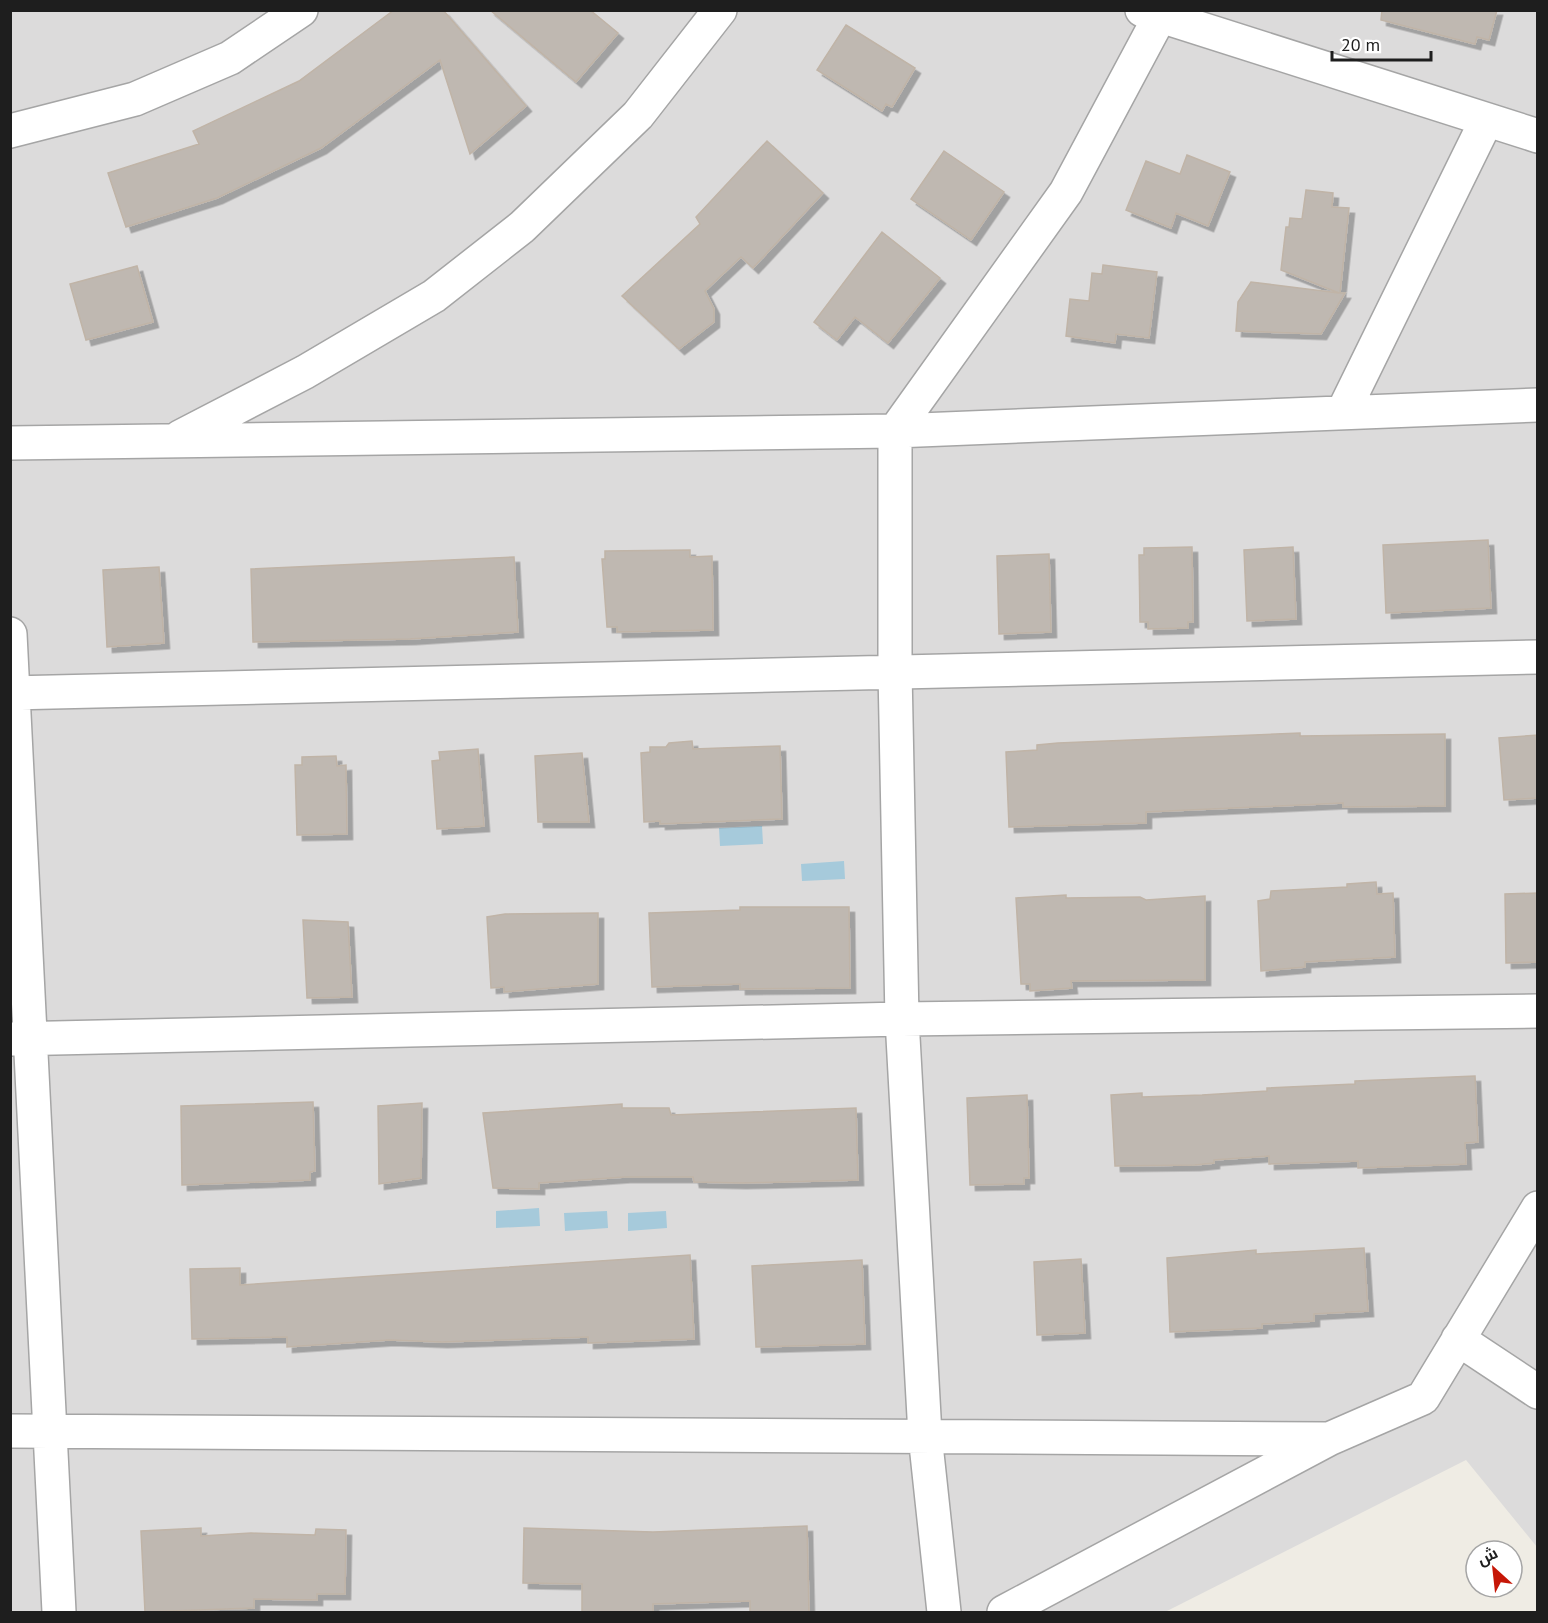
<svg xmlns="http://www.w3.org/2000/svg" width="1548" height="1623" viewBox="0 0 1548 1623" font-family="'PT Sans',Cairo,sans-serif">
<defs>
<filter id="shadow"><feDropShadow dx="5.5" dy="5.5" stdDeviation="0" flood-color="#0004"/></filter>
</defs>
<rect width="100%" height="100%" fill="#efece4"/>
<path fill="#dcdbdb" d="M 11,11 L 1537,11 L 1537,1547 L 1466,1460 L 1165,1612 L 11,1612 Z"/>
<path fill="#a6cadb" d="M 762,826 L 763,844 L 720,846 L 719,828 Z
M 844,861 L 845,879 L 802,881 L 801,864 Z
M 539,1208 L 540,1226 L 496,1228 L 496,1211 Z
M 607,1211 L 608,1228 L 565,1231 L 564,1213 Z
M 666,1211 L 667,1228 L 628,1231 L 628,1213 Z"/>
<path fill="#bfb8b1" stroke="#c0b4a7" stroke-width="1.5" filter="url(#shadow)" d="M 394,10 L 443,10 L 526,106 L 470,154 L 440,60 L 321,148 L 217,198 L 126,227 L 108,173 L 199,144 L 193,131 L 299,81 Z
M 490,10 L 590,10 L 618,33 L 576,82 Z
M 1382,10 L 1497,10 L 1489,40 L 1477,37 L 1475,44 L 1381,20 Z
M 846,25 L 915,68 L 892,107 L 886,104 L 882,111 L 817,70 Z
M 767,141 L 823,193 L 753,268 L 741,257 L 705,291 L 714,309 L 714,322 L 679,349 L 622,296 L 700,224 L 696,217 Z
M 944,151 L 1004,192 L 971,240 L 911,199 Z
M 1187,155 L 1230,172 L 1208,226 L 1176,213 L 1171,228 L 1126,210 L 1146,161 L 1180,174 Z
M 1306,190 L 1333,193 L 1332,207 L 1349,208 L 1340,293 L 1345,293 L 1321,334 L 1236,331 L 1238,302 L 1251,282 L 1339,293 L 1281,270 L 1286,227 L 1289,227 L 1290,218 L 1302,219 Z
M 882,232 L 940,278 L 888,343 L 855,317 L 837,340 L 814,322 Z
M 1103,265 L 1157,272 L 1149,338 L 1116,334 L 1115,343 L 1066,336 L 1070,299 L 1089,301 L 1092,273 L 1102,274 Z
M 137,266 L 153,322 L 86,340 L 70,284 Z
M 1488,540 L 1491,608 L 1386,613 L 1383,545 Z
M 1192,547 L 1193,622 L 1188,622 L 1188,628 L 1148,629 L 1148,622 L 1140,622 L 1139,555 L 1144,555 L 1144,548 Z
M 1293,547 L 1296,619 L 1247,621 L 1244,550 Z
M 690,550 L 690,557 L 712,556 L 713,630 L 617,632 L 617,627 L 607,627 L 602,559 L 605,559 L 605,551 Z
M 1049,554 L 1051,632 L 999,634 L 997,556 Z
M 514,557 L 518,632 L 410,639 L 253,642 L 251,569 Z
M 159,567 L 164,643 L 107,647 L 103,570 Z
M 1300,733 L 1300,736 L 1445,734 L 1445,806 L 1343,807 L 1343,803 L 1146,812 L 1146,823 L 1009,827 L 1006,752 L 1037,750 L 1037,745 L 1058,743 Z
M 1538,735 L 1538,798 L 1504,800 L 1499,738 Z
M 692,741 L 693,749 L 780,746 L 782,819 L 660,824 L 660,821 L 644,822 L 641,753 L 650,752 L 650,747 L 666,747 L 669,743 Z
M 478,749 L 484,826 L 437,829 L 432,761 L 440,760 L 439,752 Z
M 582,753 L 589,822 L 538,822 L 535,756 Z
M 336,756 L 337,766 L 346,765 L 347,834 L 297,835 L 295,765 L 302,765 L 302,757 Z
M 1376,882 L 1377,894 L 1393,893 L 1395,957 L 1305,962 L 1305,967 L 1261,971 L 1258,901 L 1270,899 L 1271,891 L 1347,887 L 1347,884 Z
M 1538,893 L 1538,962 L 1506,963 L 1505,894 Z
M 1066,895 L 1066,898 L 1140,897 L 1146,900 L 1205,896 L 1205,980 L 1071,981 L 1072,988 L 1030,991 L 1030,984 L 1021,984 L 1016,898 Z
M 740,907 L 849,907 L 850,988 L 740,989 L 740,984 L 652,987 L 649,913 L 740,910 Z
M 598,913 L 598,984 L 504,992 L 504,987 L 491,988 L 487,917 L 505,914 Z
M 303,920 L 348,922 L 352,997 L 307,998 Z
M 1475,1076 L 1478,1142 L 1465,1143 L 1466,1164 L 1358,1168 L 1358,1161 L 1269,1164 L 1269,1156 L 1214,1160 L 1214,1163 L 1195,1165 L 1115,1166 L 1111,1095 L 1142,1093 L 1142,1097 L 1202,1095 L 1267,1091 L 1267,1088 L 1355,1084 L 1355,1081 Z
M 1027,1095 L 1029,1178 L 1024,1178 L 1024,1184 L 970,1185 L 967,1098 Z
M 313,1102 L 315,1171 L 310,1172 L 310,1180 L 182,1185 L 181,1106 Z
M 422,1103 L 421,1178 L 379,1184 L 378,1106 Z
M 622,1104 L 622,1108 L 669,1108 L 671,1115 L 856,1108 L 858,1180 L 741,1183 L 694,1182 L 693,1177 L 625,1177 L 539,1183 L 539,1189 L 493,1188 L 483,1113 Z
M 1364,1248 L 1368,1311 L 1314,1314 L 1314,1321 L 1262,1324 L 1262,1328 L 1170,1332 L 1167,1258 L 1256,1250 L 1256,1254 Z
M 690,1255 L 694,1339 L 588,1343 L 588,1337 L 442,1342 L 389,1340 L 287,1347 L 287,1337 L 192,1339 L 190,1269 L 240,1268 L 240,1285 Z
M 1081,1259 L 1085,1333 L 1037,1335 L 1034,1262 Z
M 862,1260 L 865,1344 L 756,1347 L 752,1266 Z
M 807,1526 L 809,1612 L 750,1612 L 750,1601 L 653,1604 L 653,1612 L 582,1612 L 582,1584 L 523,1583 L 524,1528 L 653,1532 Z
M 201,1528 L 201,1536 L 251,1533 L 315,1535 L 316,1529 L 346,1530 L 345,1594 L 317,1594 L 317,1600 L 254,1599 L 254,1608 L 145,1612 L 141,1531 Z"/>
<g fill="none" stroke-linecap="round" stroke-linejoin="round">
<g stroke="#a5a5a5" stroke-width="36">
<path id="minor" d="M 1142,10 L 1538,136
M 10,131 L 135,99 L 230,58 L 301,10
M 1343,412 L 1486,121
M 180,437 L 305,372 L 434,296 L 522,227 L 638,115 L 720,10
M 10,443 L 895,431 L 1538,405
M 10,634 L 59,1612
M 10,693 L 1538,657
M 10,1039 L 902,1019 L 1538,1011
M 1458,1339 L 1538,1392
M 10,1431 L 1329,1439
M 944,1612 L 925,1435 L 902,1019 L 895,671 L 895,431 L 1066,192 L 1159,18
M 1004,1612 L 1329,1439 L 1423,1398 L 1538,1208"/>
</g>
<use href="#minor" stroke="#fff" stroke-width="33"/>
</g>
<rect width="1548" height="1623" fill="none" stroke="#1e1e1e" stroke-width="24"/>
<g transform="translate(1494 1569) rotate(333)"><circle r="28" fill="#ffffff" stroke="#a5a5a5" stroke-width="1.5"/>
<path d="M0-4.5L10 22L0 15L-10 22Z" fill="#c61606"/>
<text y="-9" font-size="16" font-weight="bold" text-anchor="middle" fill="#1e1e1e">ش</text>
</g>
<path d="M1332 51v9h99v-9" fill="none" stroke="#1e1e1e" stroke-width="3"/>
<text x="1341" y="51" font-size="18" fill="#1e1e1e" stroke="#ffffff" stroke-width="4.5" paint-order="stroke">20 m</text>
</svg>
